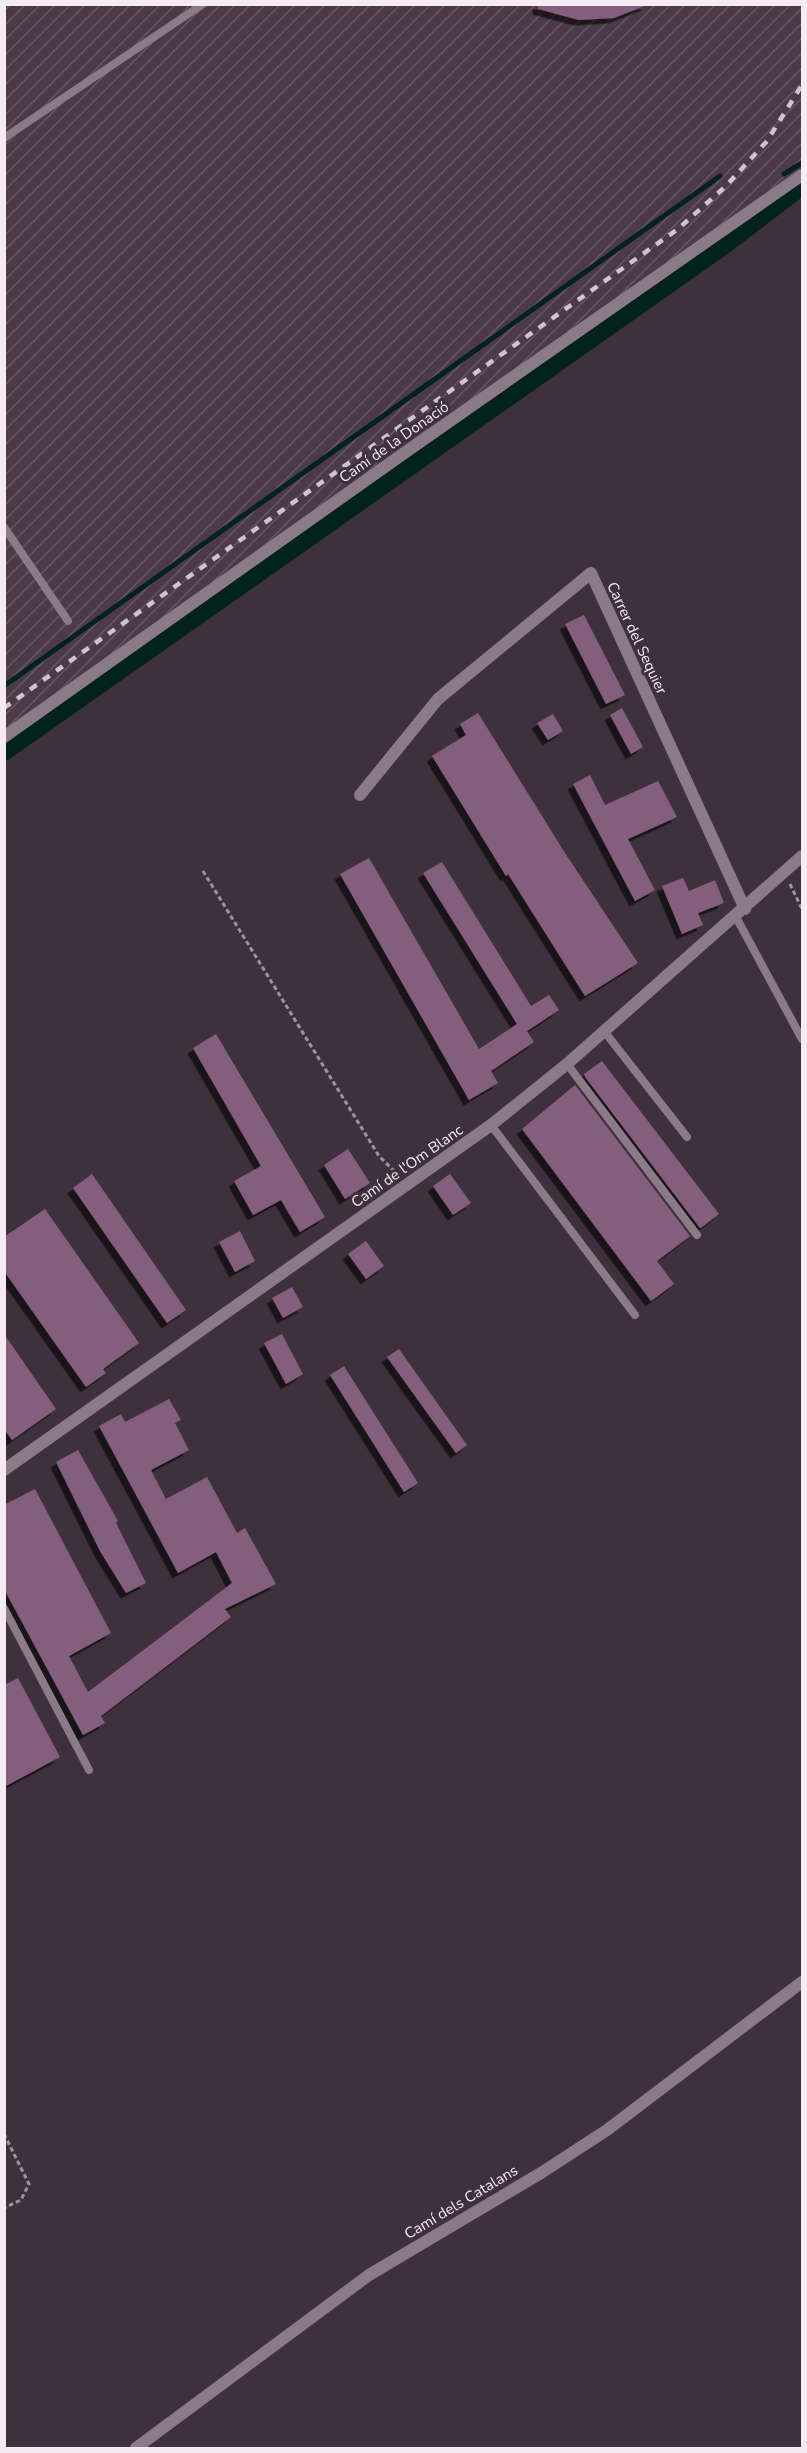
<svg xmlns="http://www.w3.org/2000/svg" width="807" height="2453" viewBox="0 0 807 2453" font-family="'Nunito Sans',sans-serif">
<defs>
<pattern id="industrial-furrows" width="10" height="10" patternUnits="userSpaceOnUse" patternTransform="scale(1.5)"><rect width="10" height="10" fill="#4c3a49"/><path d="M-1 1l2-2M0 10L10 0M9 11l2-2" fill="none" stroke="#665764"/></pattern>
<filter id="shadow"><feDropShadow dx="-5.5" dy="5.5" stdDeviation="0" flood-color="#0009"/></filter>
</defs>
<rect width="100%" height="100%" fill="#3f313c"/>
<path fill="url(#industrial-furrows)" d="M 5,5 L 802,5 L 802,174 L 5,747 Z"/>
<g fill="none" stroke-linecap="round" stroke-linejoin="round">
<path stroke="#02221c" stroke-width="5" d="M 784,174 L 802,163
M 4,686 L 720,176"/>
<path stroke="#02221c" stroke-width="18" d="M 4,752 L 722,247 L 802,186"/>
</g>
<path fill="#845e7d" filter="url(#shadow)" d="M 538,4 L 647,4 L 647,5 L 614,18 L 579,20 L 538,9 Z
M 584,615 L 625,695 L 606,704 L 565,624 Z
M 622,708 L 643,747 L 631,754 L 610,715 Z
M 478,713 L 565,853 L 638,963 L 585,996 L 508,874 L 506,876 L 432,756 L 466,735 L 460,724 Z
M 553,714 L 563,731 L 548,740 L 537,723 Z
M 590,775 L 605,805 L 658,781 L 677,817 L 628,839 L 655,890 L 635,901 L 573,784 Z
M 369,858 L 479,1049 L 517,1024 L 423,873 L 442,862 L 531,1006 L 549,995 L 559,1010 L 527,1031 L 534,1042 L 491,1071 L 498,1083 L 469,1100 L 340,874 Z
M 683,878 L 689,891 L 715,880 L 724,903 L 698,913 L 703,925 L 682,934 L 662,886 Z
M 216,1034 L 325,1217 L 300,1232 L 281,1200 L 253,1215 L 234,1181 L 261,1166 L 193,1048 Z
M 602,1061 L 719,1214 L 702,1227 L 700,1228 L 585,1077 L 584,1074 Z
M 575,1085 L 690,1236 L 657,1261 L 674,1284 L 651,1301 L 522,1129 Z
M 348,1149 L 370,1183 L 345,1199 L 324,1165 Z
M 92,1174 L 186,1310 L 167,1323 L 73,1188 Z
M 450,1174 L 471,1203 L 453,1215 L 433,1186 Z
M 45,1209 L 139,1343 L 103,1369 L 106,1373 L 86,1387 L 4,1271 L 4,1237 Z
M 240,1231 L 255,1261 L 235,1272 L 219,1242 Z
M 366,1241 L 384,1266 L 366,1279 L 348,1254 Z
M 292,1287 L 303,1307 L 283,1318 L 272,1298 Z
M 4,1334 L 56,1409 L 12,1440 L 4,1429 Z
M 282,1334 L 303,1374 L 286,1384 L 264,1343 Z
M 399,1349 L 467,1445 L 456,1453 L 387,1357 Z
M 344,1366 L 418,1483 L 404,1492 L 330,1375 Z
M 169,1399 L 181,1420 L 175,1423 L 189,1450 L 151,1470 L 166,1499 L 207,1477 L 237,1533 L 245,1528 L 276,1584 L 225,1609 L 231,1617 L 101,1716 L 105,1723 L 83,1735 L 4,1589 L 4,1505 L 35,1489 L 111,1633 L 69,1656 L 88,1692 L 232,1583 L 216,1552 L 178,1573 L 99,1426 L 121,1414 L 125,1422 Z
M 78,1450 L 118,1521 L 116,1523 L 146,1583 L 126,1593 L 100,1551 L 56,1462 Z
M 18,1678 L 60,1757 L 4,1787 L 4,1685 Z"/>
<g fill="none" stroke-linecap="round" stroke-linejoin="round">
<path stroke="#9f949c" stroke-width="3" stroke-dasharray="4.5 3" stroke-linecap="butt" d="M 203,871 L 379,1156 L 397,1174
M 790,884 L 802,909
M 4,2134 L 29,2184 L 21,2200 L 4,2208"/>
<path stroke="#8b7a88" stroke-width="8" d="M 4,138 L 203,4
M 4,527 L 68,621
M 736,917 L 802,1039
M 604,1031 L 687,1137
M 567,1064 L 697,1235
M 491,1125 L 635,1315
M 4,1608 L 89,1770"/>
<path stroke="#8b7a88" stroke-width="12" d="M 4,737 L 410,449 L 802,175
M 360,795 L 438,699 L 591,573 L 745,909
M 4,1470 L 491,1125 L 567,1064 L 802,856
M 136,2448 L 369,2275 L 541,2173 L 607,2130 L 802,1982"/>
<path stroke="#cfc5cd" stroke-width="4.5" stroke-dasharray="8 8" stroke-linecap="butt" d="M 4,708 L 678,229 L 726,186 L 767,141 L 802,85"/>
</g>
<g text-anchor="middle" stroke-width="6" stroke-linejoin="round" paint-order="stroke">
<g font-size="15" fill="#f5ecf3" stroke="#3f313c">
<text transform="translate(394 442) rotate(-35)" y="5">Camí de la Donació</text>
<text transform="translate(637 638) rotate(65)" y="5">Carrer del Sequier</text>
<text transform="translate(407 1166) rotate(-35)" y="5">Camí de l'Om Blanc</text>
<text transform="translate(461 2202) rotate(-31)" y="5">Camí dels Catalans</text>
</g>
</g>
<rect width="807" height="2453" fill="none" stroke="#f5ecf3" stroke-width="12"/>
</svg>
